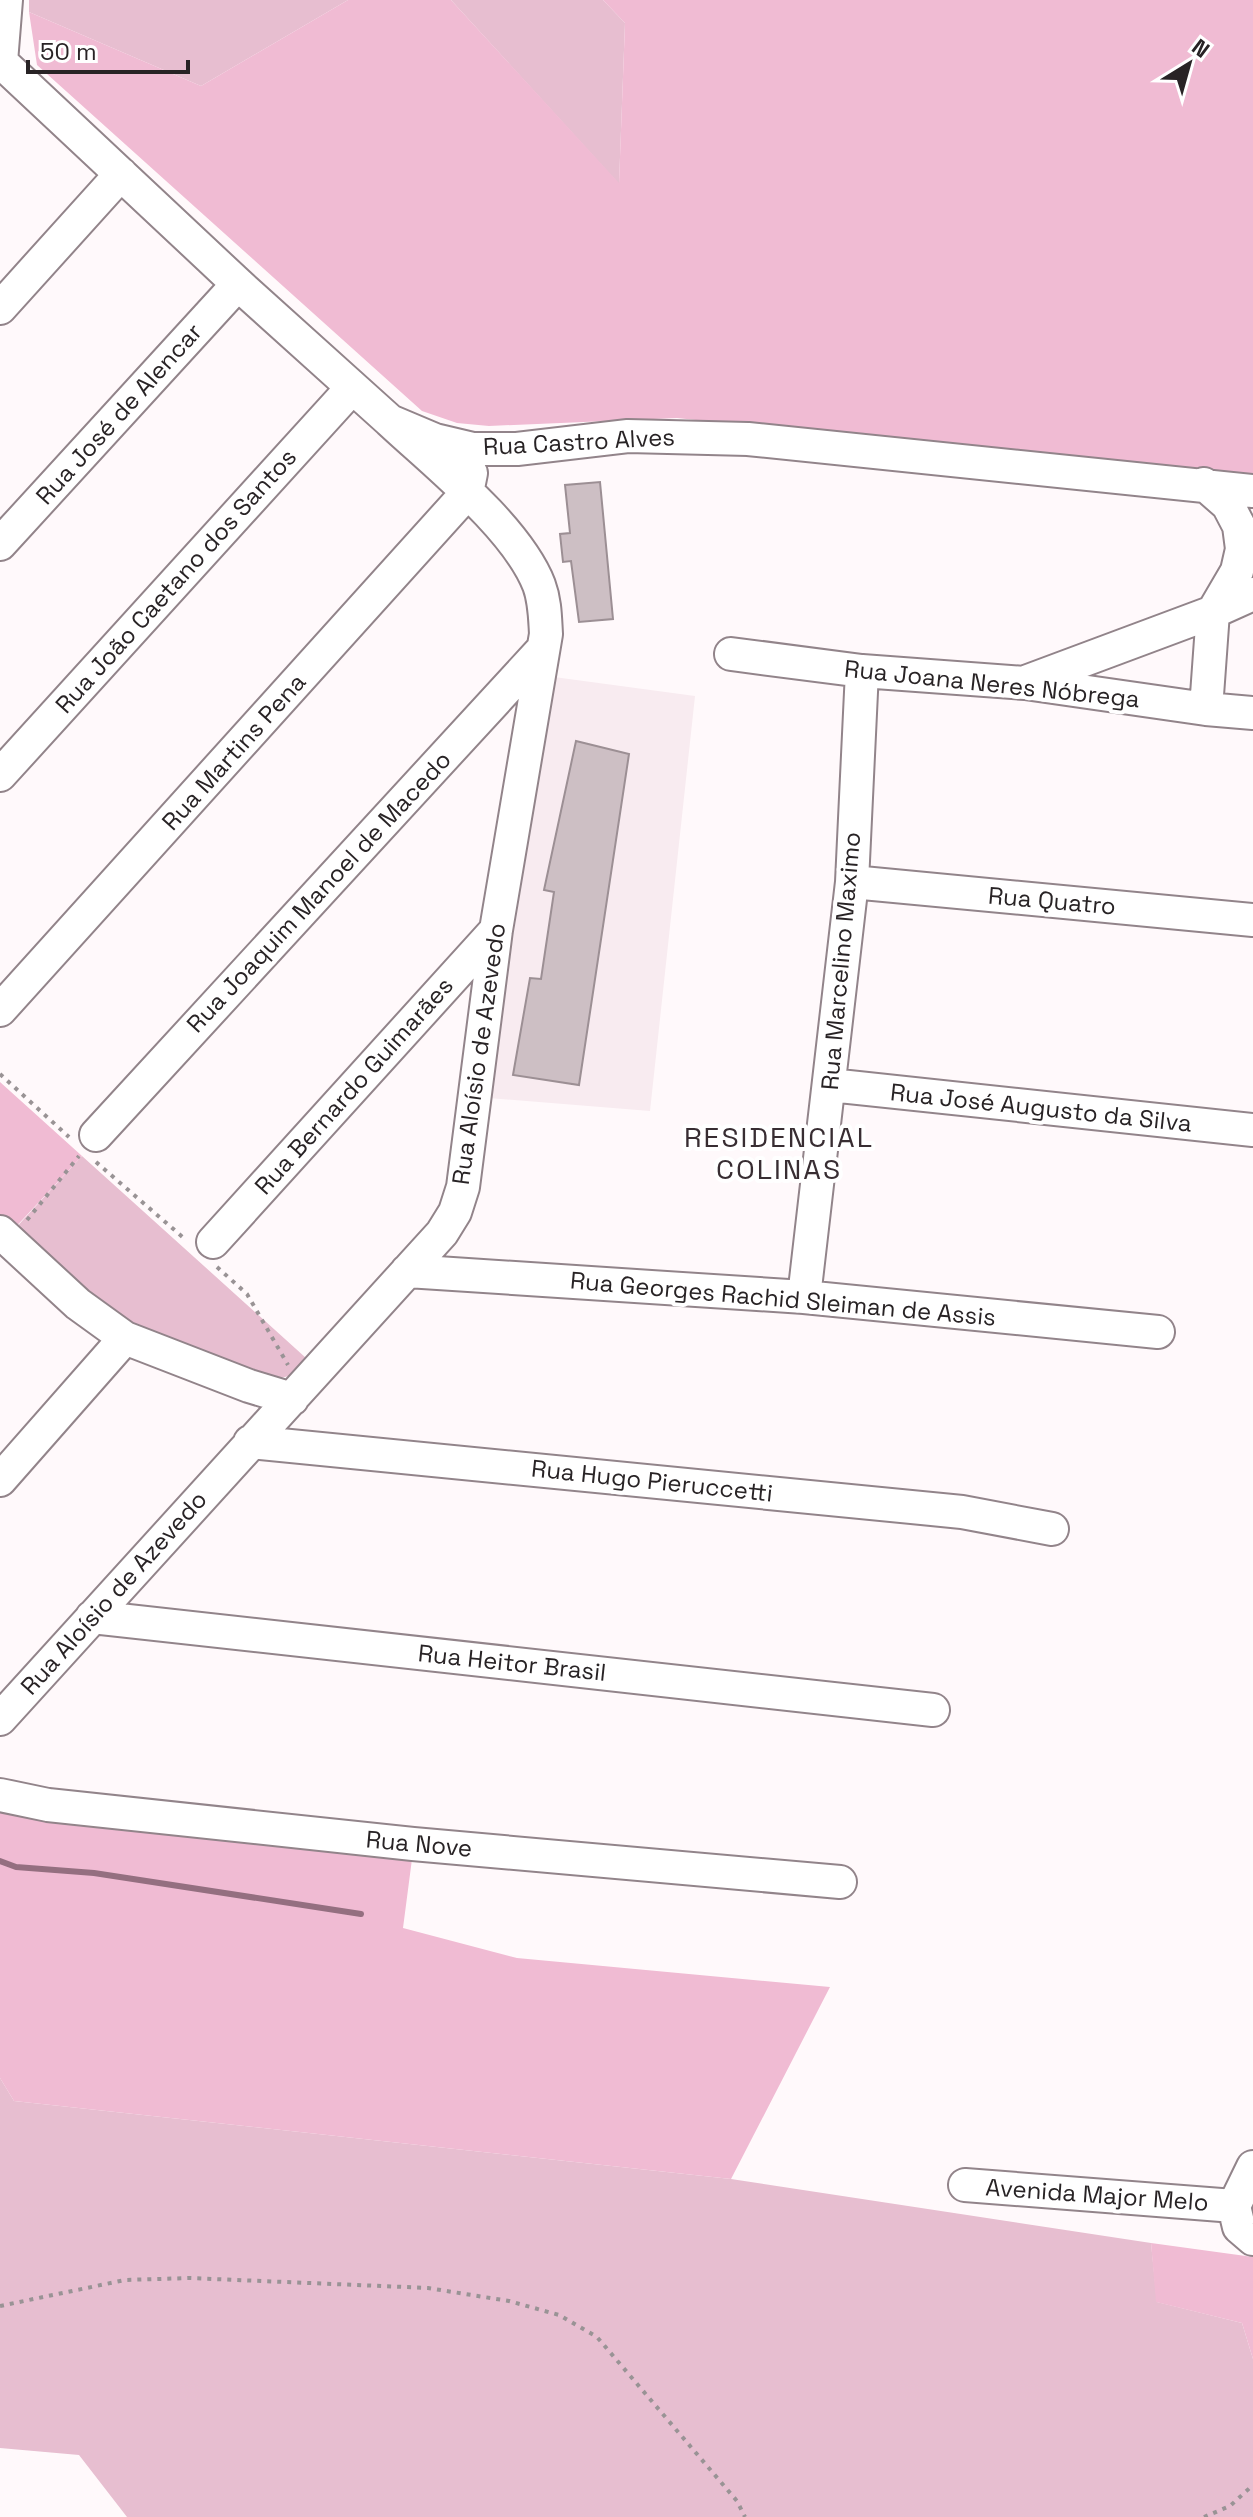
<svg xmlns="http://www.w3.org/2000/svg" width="1253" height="2517" viewBox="0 0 1253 2517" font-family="'Space Grotesk',sans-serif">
<rect width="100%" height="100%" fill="#fff9fb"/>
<path fill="#f8ebf0" d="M 554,677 L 695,696 L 650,1111 L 488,1098 Z"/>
<path fill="#e7bed0" d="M 29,0 L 348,0 L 201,86 L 29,12 Z
M 451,0 L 603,0 L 625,23 L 619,184 Z
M 82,1156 L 306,1358 L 289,1376 L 268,1381 L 149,1340 L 11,1233 Z
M 0,2078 L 14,2101 L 731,2179 L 1151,2243 L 1157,2302 L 1242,2323 L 1253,2359 L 1253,2517 L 127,2517 L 79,2455 L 0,2448 Z"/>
<path fill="#f0bbd3" d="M 348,0 L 451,0 L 619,183 L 625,23 L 603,0 L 1253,0 L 1253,480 L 677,418 L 489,426 L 457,423 L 422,411 L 37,65 L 29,12 L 201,86 Z
M 0,1082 L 82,1156 L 11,1232 L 0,1223 Z
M 0,1812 L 412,1859 L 403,1928 L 517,1958 L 830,1987 L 731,2179 L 14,2101 L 0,2078 Z
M 1151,2243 L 1253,2257 L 1253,2359 L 1242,2323 L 1156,2302 Z"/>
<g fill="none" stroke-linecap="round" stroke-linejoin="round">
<path stroke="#946f80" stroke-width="6" d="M 0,1861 L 16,1867 L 94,1873 L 361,1914"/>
</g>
<path fill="#cdbfc4" stroke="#9c8f94" stroke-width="2" d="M 600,482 L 613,619 L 579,622 L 571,561 L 563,562 L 560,534 L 570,533 L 565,485 Z
M 576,741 L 629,754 L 579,1085 L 513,1075 L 530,978 L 541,979 L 554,892 L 544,890 Z"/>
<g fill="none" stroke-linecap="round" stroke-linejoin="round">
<g stroke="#92848a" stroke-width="36">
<path id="minor" d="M 0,61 L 238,284 L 390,421 L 435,440 L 473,449 L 517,449 L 628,436 L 748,439 L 1253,491
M 1,62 L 6,0
M 0,308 L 121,174
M 1204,484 L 1228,505 L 1239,526 L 1242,549 L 1237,571 L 1213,612 L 1206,709
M 0,544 L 238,284
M 731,654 L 862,671 L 1025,683 L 1206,709 L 1253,713
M 1028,681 L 1213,612 L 1253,594
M 0,775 L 352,388
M 852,882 L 1253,920
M 0,1010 L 467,493 L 471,473
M 830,1085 L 1253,1130
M 96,1135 L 542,650
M 0,1232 L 78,1304 L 125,1338 L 249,1386 L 292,1399
M 213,1242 L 496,930
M 407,1271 L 804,1297 L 1158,1332
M 804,1297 L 852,882 L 862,671
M 250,1442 L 962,1512 L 1052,1529
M 0,1480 L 125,1338
M 92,1617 L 933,1710
M 0,1719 L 442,1233 L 455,1212 L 463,1187 L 496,930 L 546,634 C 545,617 545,601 539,585 C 517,528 435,463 390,421
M 0,1795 L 48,1805 L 413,1844 L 840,1882
M 965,2185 L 1234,2206 L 1253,2167
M 1234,2206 L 1239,2227 L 1253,2239"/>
</g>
<path stroke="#999395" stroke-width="4" stroke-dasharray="4 6" stroke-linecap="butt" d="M 0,1074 L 69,1137
M 96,1162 L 186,1240
M 27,1220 L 79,1156
M 217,1267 L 247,1294 L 288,1365
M 0,2306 L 125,2280 L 190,2278 L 428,2288 L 509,2301 L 559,2315 L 597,2337 L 737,2501 L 745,2517
M 1204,2517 L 1230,2506 L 1253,2485"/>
<use href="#minor" stroke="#fff" stroke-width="32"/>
</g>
<g text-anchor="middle" stroke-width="8" stroke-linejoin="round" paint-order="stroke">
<g font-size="24" fill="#282325" stroke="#fff">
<text transform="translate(119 414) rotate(-48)" y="8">Rua José de Alencar</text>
<text transform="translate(579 442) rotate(-3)" y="8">Rua Castro Alves</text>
<text transform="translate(176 581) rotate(-48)" y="8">Rua João Caetano dos Santos</text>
<text transform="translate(992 684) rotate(6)" y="8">Rua Joana Neres Nóbrega</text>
<text transform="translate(234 752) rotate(-48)" y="8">Rua Martins Pena</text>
<text transform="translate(319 892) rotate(-47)" y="8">Rua Joaquim Manoel de Macedo</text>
<text transform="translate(1052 901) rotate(5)" y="8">Rua Quatro</text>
<text transform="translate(841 961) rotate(-85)" y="8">Rua Marcelino Maximo</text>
<text transform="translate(479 1054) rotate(-82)" y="8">Rua Aloísio de Azevedo</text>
<text transform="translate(354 1086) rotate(-48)" y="8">Rua Bernardo Guimarães</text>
<text transform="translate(1041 1108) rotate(6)" y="8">Rua José Augusto da Silva</text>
<text transform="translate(783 1299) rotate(5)" y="8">Rua Georges Rachid Sleiman de Assis</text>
<text transform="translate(652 1481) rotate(6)" y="8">Rua Hugo Pieruccetti</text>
<text transform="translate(114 1593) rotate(-48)" y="8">Rua Aloísio de Azevedo</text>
<text transform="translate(512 1663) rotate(6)" y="8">Rua Heitor Brasil</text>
<text transform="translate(419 1844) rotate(5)" y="8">Rua Nove</text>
<text transform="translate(1097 2195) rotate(4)" y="8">Avenida Major Melo</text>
</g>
<g font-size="28" letter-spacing="2" fill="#382d32" stroke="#fff">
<text x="779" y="1147">RESIDENCIAL<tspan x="779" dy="32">COLINAS</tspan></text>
</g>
</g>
<g transform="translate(1189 64) rotate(37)" stroke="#ffffff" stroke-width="6" paint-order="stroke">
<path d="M0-6L14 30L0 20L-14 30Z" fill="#282325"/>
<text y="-12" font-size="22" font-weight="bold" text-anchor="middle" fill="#282325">N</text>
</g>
<path d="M28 60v12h160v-12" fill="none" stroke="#282325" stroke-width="4"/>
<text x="40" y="60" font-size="24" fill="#282325" stroke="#ffffff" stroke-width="6" paint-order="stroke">50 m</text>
</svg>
